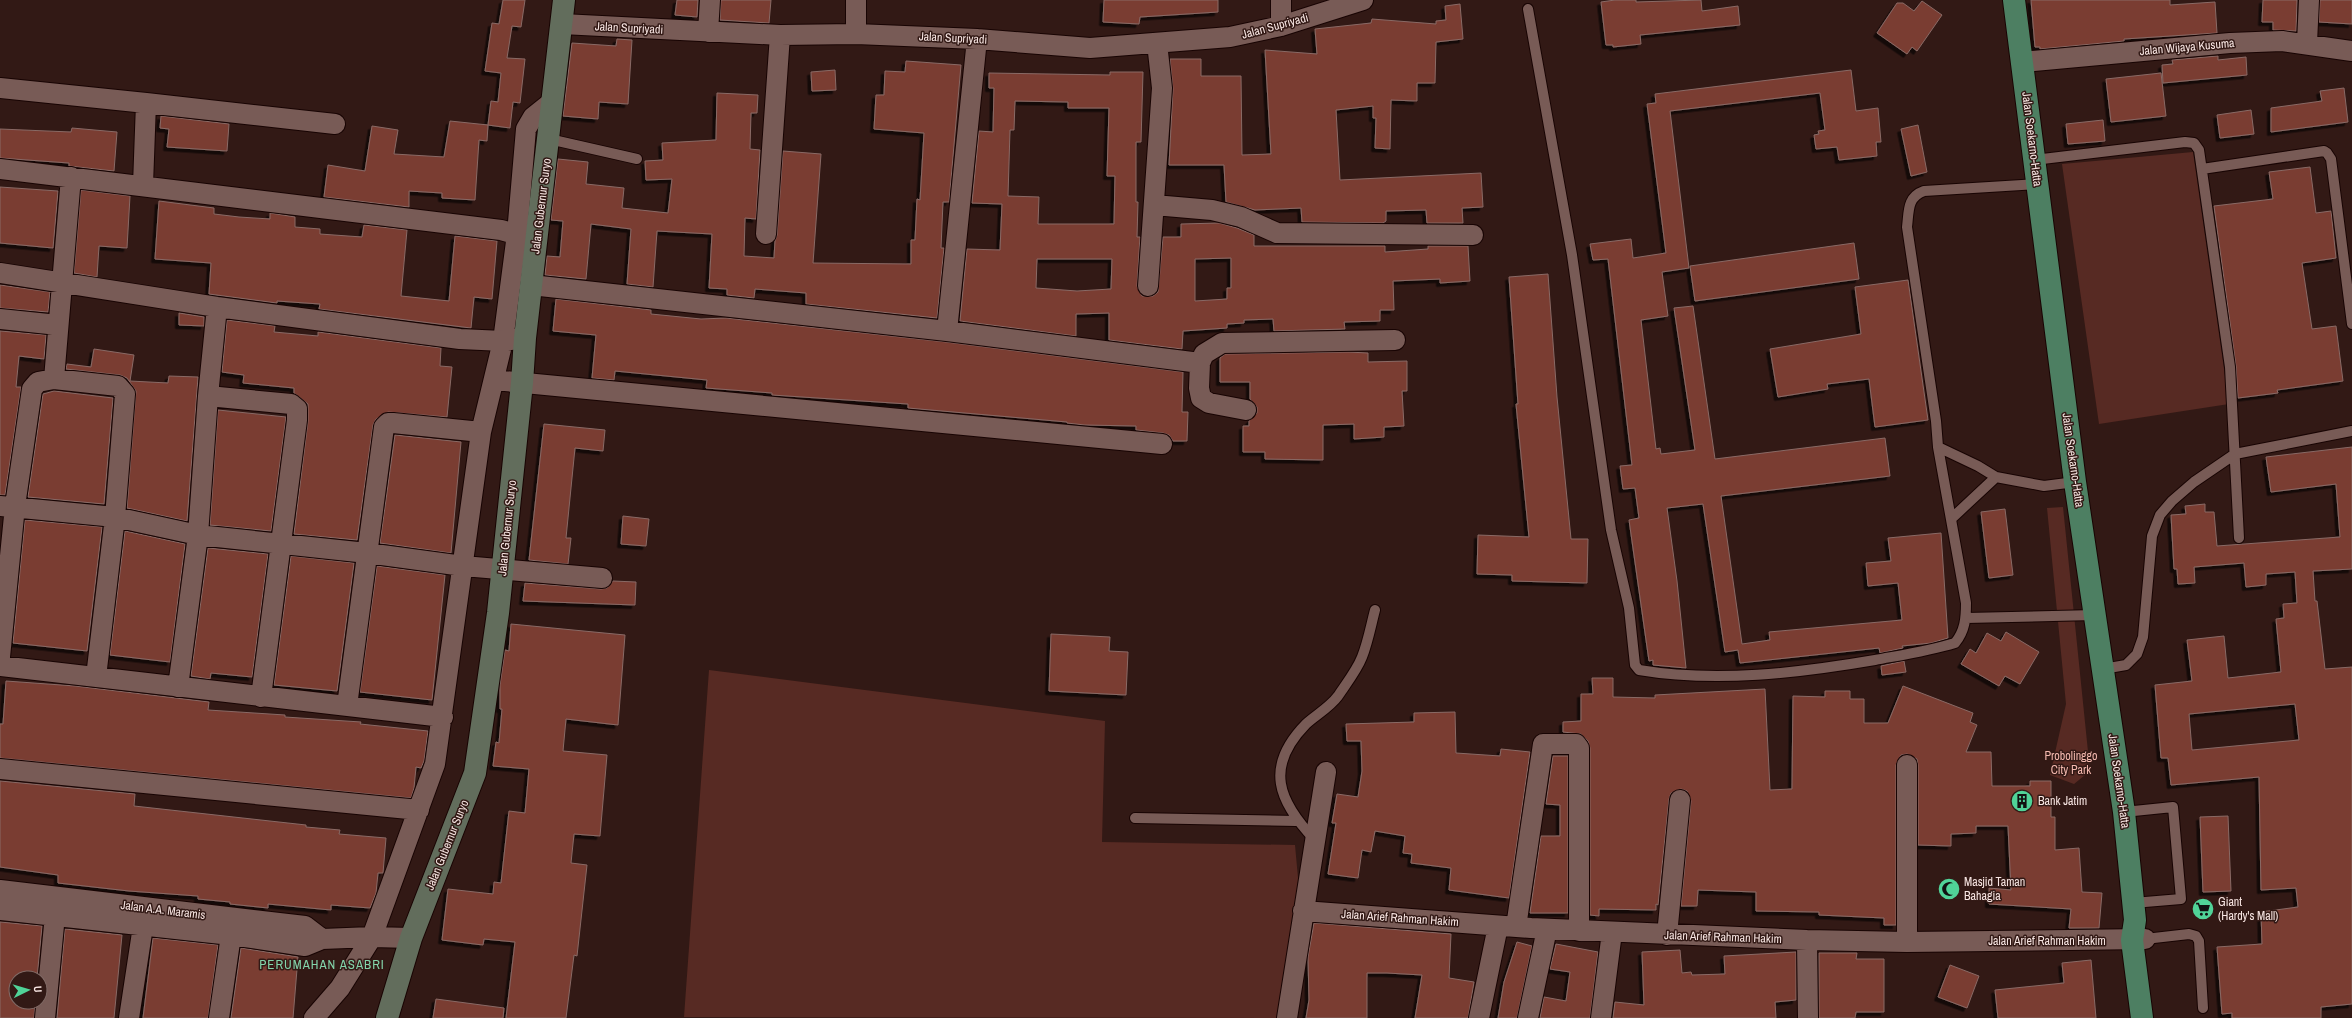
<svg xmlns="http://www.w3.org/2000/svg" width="2352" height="1018" viewBox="0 0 2352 1018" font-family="'Archivo Narrow',sans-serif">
<defs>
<filter id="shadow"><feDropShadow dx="-3.5" dy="3.5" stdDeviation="0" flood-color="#0009"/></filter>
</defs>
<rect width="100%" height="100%" fill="#321915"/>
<path fill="#572a23" d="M 2193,152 L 2229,404 L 2099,424 L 2062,164 Z
M 2063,507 L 2090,771 L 2074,784 L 2050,775 L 2066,704 L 2047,508 Z
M 709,670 L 1105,721 L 1102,842 L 1295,845 L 1301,911 L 1284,1018 L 684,1017 Z"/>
<path fill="#7a3c33" stroke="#896a65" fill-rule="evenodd" filter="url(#shadow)" d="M 503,0 L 525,0 L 521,27 L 512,26 L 507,58 L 525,59 L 520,103 L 513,102 L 510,128 L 488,125 L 487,141 L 479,140 L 475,200 L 442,198 L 442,193 L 409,191 L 409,207 L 324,197 L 328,165 L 365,171 L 372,126 L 398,130 L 394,154 L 444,157 L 450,121 L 488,125 L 491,101 L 498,102 L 501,73 L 485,71 L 492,23 L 499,24 Z
M 677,0 L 698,0 L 697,17 L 675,15 Z
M 721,0 L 771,0 L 769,23 L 720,20 Z
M 1104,0 L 1218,0 L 1218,12 L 1140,17 L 1139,24 L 1103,22 Z
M 1615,0 L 1636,0 L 1636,2 L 1701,0 L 1702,11 L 1738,6 L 1740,25 L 1640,35 L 1641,44 L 1613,47 L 1613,45 L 1606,45 L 1601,2 Z
M 2031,0 L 2170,0 L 2170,5 L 2215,2 L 2217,33 L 2124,39 L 2124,41 L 2040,49 L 2040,47 L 2035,47 Z
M 2263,0 L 2297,0 L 2296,31 L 2273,30 L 2273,22 L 2262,22 Z
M 2320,0 L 2352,0 L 2352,24 L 2319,22 Z
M 1922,1 L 1942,15 L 1917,51 L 1912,47 L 1907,54 L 1877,33 L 1897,3 L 1903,3 L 1914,11 Z
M 1460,4 L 1463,39 L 1436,42 L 1435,83 L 1417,83 L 1417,101 L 1391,100 L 1390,149 L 1375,148 L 1376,118 L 1373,118 L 1373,106 L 1336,110 L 1340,180 L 1481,173 L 1483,207 L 1462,208 L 1463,223 L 1427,223 L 1426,210 L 1386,211 L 1386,221 L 1383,223 L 1302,222 L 1301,208 L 1255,210 L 1226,202 L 1224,165 L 1169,165 L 1173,89 L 1170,59 L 1201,59 L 1201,76 L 1241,76 L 1242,155 L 1271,154 L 1265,50 L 1317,54 L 1315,29 L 1371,23 L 1372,19 L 1436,24 L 1436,21 L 1446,20 L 1445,6 Z
M 617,39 L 632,40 L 628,104 L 599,102 L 598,119 L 563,116 L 572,43 L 616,46 Z
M 2218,56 L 2218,60 L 2246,57 L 2247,75 L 2163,83 L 2162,65 L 2173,64 L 2172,60 Z
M 906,61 L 961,65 L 949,202 L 943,202 L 941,248 L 944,248 L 937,318 L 806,304 L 806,293 L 755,289 L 754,298 L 727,295 L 727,289 L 709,288 L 712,234 L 657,231 L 653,287 L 627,284 L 631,229 L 591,224 L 586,279 L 545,275 L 547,256 L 560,257 L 563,221 L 551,220 L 558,159 L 588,162 L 586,184 L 624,188 L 622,208 L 668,213 L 672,179 L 646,180 L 645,161 L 663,160 L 662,143 L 716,140 L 717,93 L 758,95 L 757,113 L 751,113 L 750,149 L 760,150 L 756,219 L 745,218 L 744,256 L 774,258 L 775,241 L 777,235 L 783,151 L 821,154 L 813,263 L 911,264 L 911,240 L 915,240 L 917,199 L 920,200 L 924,133 L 874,129 L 876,95 L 884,95 L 885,71 L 905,72 Z
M 835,70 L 836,90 L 812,91 L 811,72 Z
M 1851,70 L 1856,111 L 1878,108 L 1881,142 L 1876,142 L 1877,156 L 1839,160 L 1837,147 L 1816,149 L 1814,135 L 1819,134 L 1818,131 L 1825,130 L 1820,93 L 1670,111 L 1689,268 L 1662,272 L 1668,316 L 1641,320 L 1656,449 L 1660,448 L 1661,454 L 1695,450 L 1674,308 L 1693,306 L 1715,459 L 1885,438 L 1890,476 L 1721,496 L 1742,644 L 1770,640 L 1769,632 L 1902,620 L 1898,583 L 1868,586 L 1866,563 L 1891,561 L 1888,538 L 1941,533 L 1948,638 L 1931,643 L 1902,646 L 1903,648 L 1880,653 L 1879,648 L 1740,663 L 1738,650 L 1725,652 L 1703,504 L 1667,508 L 1677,581 L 1686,668 L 1653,665 L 1653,660 L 1649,661 L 1629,520 L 1639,518 L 1635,488 L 1623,489 L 1620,466 L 1632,465 L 1608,259 L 1593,260 L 1590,244 L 1631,239 L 1633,258 L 1666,253 L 1647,104 L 1656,103 L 1655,94 Z
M 1110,72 L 1143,72 L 1141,142 L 1136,142 L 1136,202 L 1138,202 L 1137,237 L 1140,237 L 1137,286 L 1142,296 L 1153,296 L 1158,292 L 1163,237 L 1181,237 L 1181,224 L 1219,223 L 1237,228 L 1254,235 L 1254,246 L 1385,246 L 1385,252 L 1428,249 L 1428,246 L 1468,246 L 1470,281 L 1440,283 L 1440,279 L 1393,281 L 1394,310 L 1380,310 L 1380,321 L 1344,322 L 1345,329 L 1274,331 L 1273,319 L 1244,320 L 1244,323 L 1227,324 L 1227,328 L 1183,331 L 1182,349 L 1109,340 L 1109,313 L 1076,314 L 1076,336 L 960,321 L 967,249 L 1000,250 L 1002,204 L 972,203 L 979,131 L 993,132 L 994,88 L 989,88 L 989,73 L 1110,75 ZM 1015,101 L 1068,102 L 1068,108 L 1109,108 L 1107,176 L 1115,176 L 1114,224 L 1038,224 L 1039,197 L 1008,196 L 1010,130 L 1014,130 ZM 1231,258 L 1231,288 L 1227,288 L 1227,299 L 1195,301 L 1195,259 ZM 1037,259 L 1112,259 L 1111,289 L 1077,291 L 1036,288 Z
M 2161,73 L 2166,116 L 2111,122 L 2106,79 Z
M 2344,88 L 2348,122 L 2271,132 L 2271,108 L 2322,101 L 2320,91 Z
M 2251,110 L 2254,134 L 2220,138 L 2217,115 Z
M 161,116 L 229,124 L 227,151 L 167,147 L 169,129 L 160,128 Z
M 2103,120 L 2105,141 L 2068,144 L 2066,124 Z
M 1918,125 L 1927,172 L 1911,176 L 1901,129 Z
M 72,128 L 117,132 L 114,171 L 69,166 L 69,163 L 0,158 L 0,129 L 71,132 Z
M 2310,167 L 2316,213 L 2331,211 L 2336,258 L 2302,263 L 2312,329 L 2336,326 L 2343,381 L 2277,390 L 2278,393 L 2238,398 L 2236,366 L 2214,206 L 2273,199 L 2269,172 Z
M 0,187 L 58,191 L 53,248 L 0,243 Z
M 81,190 L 130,196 L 127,248 L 99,246 L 97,277 L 74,273 Z
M 159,201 L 214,208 L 214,214 L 239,217 L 270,219 L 270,213 L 295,217 L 295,227 L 320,229 L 320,234 L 362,237 L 364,225 L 407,230 L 401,296 L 449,301 L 455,236 L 497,241 L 492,299 L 474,297 L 471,328 L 319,309 L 320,304 L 277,301 L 277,303 L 209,294 L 211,263 L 155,259 Z
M 1854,243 L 1859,279 L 1695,301 L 1690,266 Z
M 1548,274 L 1557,397 L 1571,539 L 1588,539 L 1587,583 L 1512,581 L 1512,575 L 1477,574 L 1478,535 L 1529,537 L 1516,404 L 1518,404 L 1509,277 Z
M 1908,280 L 1928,420 L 1875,427 L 1869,379 L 1827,384 L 1828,389 L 1778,397 L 1770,349 L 1861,334 L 1855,287 Z
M 0,285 L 50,292 L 48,312 L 0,308 Z
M 556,299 L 651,310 L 651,314 L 701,319 L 726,318 L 946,342 L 1183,372 L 1182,412 L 1188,412 L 1187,441 L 1173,441 L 1169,435 L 1163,433 L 1136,430 L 1136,426 L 1085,425 L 1067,423 L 1067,422 L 908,408 L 908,404 L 772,395 L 772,393 L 706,388 L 707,380 L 615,371 L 614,380 L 592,378 L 596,335 L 553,331 Z
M 179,313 L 204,317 L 204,326 L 179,325 Z
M 227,320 L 275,326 L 274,332 L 318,336 L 318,332 L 441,348 L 440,366 L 452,367 L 447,417 L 388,412 L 376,419 L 373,425 L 357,540 L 294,534 L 308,421 L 308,404 L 294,393 L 294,388 L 243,383 L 244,375 L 222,372 Z
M 0,331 L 46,335 L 44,359 L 19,356 L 16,387 L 21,387 L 5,495 L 0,495 Z
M 94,349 L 134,355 L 130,381 L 168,383 L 169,376 L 198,377 L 187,521 L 127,508 L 136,391 L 127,378 L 120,375 L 66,369 L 67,364 L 91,367 Z
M 1348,352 L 1368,353 L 1368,362 L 1407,361 L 1407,391 L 1402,391 L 1404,426 L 1384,427 L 1384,437 L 1354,439 L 1354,424 L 1323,425 L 1323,460 L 1265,459 L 1265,452 L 1243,452 L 1243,426 L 1249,426 L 1249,421 L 1257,413 L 1257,407 L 1250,399 L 1250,382 L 1220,382 L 1220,358 L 1225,354 Z
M 54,391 L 113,398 L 104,504 L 28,497 L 43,394 Z
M 218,410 L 286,417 L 271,531 L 210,525 Z
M 544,424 L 605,430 L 603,451 L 575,448 L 566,538 L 571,538 L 568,564 L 529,560 Z
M 395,435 L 461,442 L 451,553 L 380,543 Z
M 2352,447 L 2352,569 L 2313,571 L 2315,601 L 2317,601 L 2325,669 L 2352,667 L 2352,1004 L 2321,1007 L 2321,1018 L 2232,1018 L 2232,1013 L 2222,1014 L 2217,947 L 2262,944 L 2261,912 L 2298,907 L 2296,888 L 2261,890 L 2259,777 L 2171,785 L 2168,758 L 2161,758 L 2155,685 L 2192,681 L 2187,640 L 2224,636 L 2228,678 L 2281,672 L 2276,619 L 2284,618 L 2283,604 L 2297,603 L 2295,572 L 2266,574 L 2266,585 L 2246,587 L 2244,563 L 2194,567 L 2195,583 L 2178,584 L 2177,569 L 2174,569 L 2171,515 L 2186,514 L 2185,506 L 2205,504 L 2205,512 L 2214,512 L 2217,546 L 2340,537 L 2336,484 L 2271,492 L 2266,457 ZM 2295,704 L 2299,740 L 2192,750 L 2189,714 Z
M 2005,509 L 2013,575 L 1989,578 L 1981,512 Z
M 623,516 L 649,519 L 646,546 L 621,544 Z
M 25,520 L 102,527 L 87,651 L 13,643 Z
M 125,531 L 185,544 L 170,662 L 110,655 Z
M 208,548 L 268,554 L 252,677 L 211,673 L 210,679 L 191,676 Z
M 291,556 L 354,563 L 337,691 L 274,685 Z
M 377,566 L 445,575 L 432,700 L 360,692 Z
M 613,581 L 636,582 L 635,605 L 523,601 L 525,583 L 601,589 L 607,588 Z
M 511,624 L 625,635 L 618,725 L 566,719 L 563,751 L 607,755 L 600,836 L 574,834 L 571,863 L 587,865 L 577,956 L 574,955 L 566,1018 L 506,1018 L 515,942 L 484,939 L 483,945 L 442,940 L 448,889 L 493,894 L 494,882 L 501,883 L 509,811 L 525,813 L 529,769 L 493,766 L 496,742 L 499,743 L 502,709 L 500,709 L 500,685 L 505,650 L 509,651 Z
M 2006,632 L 2039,652 L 2020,684 L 2005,676 L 1999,686 L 1961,664 L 1970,649 L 1976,653 L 1987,633 L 2001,641 Z
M 1051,634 L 1110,637 L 1109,651 L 1128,652 L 1126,695 L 1049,691 Z
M 1904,661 L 1906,672 L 1882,675 L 1881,666 Z
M 1592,678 L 1613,678 L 1613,697 L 1655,698 L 1655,695 L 1765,689 L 1770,790 L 1792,789 L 1793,696 L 1825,697 L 1825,691 L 1850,691 L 1850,699 L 1864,699 L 1864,723 L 1888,723 L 1903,686 L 1973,713 L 1970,722 L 1977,725 L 1966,752 L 1991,752 L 1992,786 L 2030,786 L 2030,781 L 2051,781 L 2051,817 L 2055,817 L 2055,850 L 2079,848 L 2082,892 L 2102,893 L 2099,928 L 2069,928 L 2071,909 L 1989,904 L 1989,888 L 2011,890 L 2008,826 L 1976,826 L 1976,833 L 1951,834 L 1951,846 L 1918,845 L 1918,765 L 1917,759 L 1907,754 L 1901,755 L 1896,765 L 1896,925 L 1884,925 L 1884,918 L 1819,915 L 1819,912 L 1756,911 L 1756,892 L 1698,890 L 1697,906 L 1681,906 L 1691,801 L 1687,791 L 1681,789 L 1671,793 L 1669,799 L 1658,905 L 1656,904 L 1656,910 L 1599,909 L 1599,916 L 1590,915 L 1590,748 L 1588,741 L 1581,734 L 1563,732 L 1563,722 L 1581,721 L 1581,694 L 1593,694 Z
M 6,681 L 75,686 L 209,702 L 208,710 L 285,715 L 285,717 L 361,722 L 360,724 L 428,731 L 424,761 L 421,768 L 416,767 L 414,788 L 411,798 L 0,758 L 0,724 L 3,724 Z
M 1455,712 L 1456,753 L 1500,756 L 1501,749 L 1530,752 L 1509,898 L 1449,890 L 1451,868 L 1411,863 L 1412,854 L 1403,853 L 1405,836 L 1375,831 L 1371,852 L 1362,850 L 1358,878 L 1328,874 L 1336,823 L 1332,823 L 1337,794 L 1358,797 L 1362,771 L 1361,741 L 1347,741 L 1346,724 L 1414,722 L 1414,713 Z
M 1553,756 L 1568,756 L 1568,913 L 1530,913 L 1541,836 L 1560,836 L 1560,805 L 1546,804 Z
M 0,781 L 135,794 L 134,806 L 306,825 L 306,827 L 340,830 L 339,834 L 386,838 L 383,873 L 378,873 L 376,893 L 370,908 L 331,905 L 331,910 L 268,904 L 268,908 L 230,904 L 230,902 L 198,899 L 198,896 L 129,891 L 58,883 L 58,875 L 0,867 Z
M 2228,816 L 2231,891 L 2203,892 L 2200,817 Z
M 0,922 L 42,926 L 37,978 L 16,978 L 16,1002 L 35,1002 L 34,1018 L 0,1018 Z
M 1314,923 L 1451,934 L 1449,978 L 1474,982 L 1468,1018 L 1415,1018 L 1422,975 L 1387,973 L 1367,973 L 1367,1018 L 1306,1018 L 1309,1000 L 1308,957 Z
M 65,929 L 122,935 L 114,1018 L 57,1018 Z
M 153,938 L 218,945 L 208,1018 L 143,1018 Z
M 1517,942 L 1532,946 L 1517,1018 L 1498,1018 L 1504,982 Z
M 1556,944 L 1598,952 L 1590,1018 L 1540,1018 L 1544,997 L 1566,1001 L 1570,972 L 1550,969 Z
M 241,948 L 298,957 L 293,1018 L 231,1018 Z
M 1680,950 L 1682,973 L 1691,972 L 1692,975 L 1725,974 L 1724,956 L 1796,952 L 1796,1000 L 1775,1002 L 1776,1018 L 1613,1018 L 1615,1002 L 1644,1005 L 1642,952 Z
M 1819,953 L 1857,953 L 1856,959 L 1884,959 L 1884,1012 L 1856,1012 L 1855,1018 L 1819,1018 Z
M 2091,960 L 2096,1018 L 1998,1018 L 1995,990 L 2064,983 L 2062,963 Z
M 1950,965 L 1979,976 L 1967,1008 L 1938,997 Z
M 436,999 L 504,1008 L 503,1018 L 433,1018 Z"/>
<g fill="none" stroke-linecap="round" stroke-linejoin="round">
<g stroke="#180403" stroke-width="12">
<path id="lane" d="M 1528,9 L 1572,255 L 1611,530 L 1629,608 L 1635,665 L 1639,670 C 1716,683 1799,673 1875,660 C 1902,655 1929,651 1955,643 C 1965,631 1966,618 1966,603 L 1938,447
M 549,139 L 637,159
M 2034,160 L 2185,142 L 2194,143 L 2199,150 L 2230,367 L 2239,538
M 2202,169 L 2324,151 L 2327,153 L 2331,159 L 2352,324
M 2037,184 L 1924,191 C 1907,197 1909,211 1907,227 L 1936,421 L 1938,447 L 1978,466 L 1996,477 L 2044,486 L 2075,482
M 1951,519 L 1996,477
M 1966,618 L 2095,615
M 2103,669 L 2126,665 L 2137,654 L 2143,637 L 2152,536 L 2160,515 L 2172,501 L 2194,482 L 2235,454 L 2352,431
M 2124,812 L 2173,807 L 2181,899 L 2133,903
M 1135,818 L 1296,821
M 1315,840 C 1278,801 1264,767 1306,724 C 1316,715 1330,707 1338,696 C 1346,684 1357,670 1362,657 C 1368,642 1371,625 1375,610
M 2145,939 L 2189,934 L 2196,936 L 2199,941 L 2203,1008"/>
</g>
<g stroke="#180403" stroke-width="22">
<path id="street" d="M 856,0 L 856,34
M 1281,0 L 1281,26
M 562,24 L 780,35 L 856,34 L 977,39 L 1090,48 L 1230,37 L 1281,26 L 1363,0
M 708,32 L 710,0
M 2307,43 L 2309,0
M 2022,62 L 2230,43 L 2282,41 L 2352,51
M 0,88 L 146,103
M 0,169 L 501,230 L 537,240
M 143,185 L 146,103 L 335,124
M 1154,205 L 1212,210 L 1241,217 L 1277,233 L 1473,235
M 766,234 L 780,35
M 0,273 L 217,307 L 460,339 L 503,341 L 525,338
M 531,285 L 947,331 L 1200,363 L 1199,388 L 1201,398 L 1209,403 L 1246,410
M 1148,286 L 1162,88 L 1157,43
M 0,319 L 58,325
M 947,331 L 977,39
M 1200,363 L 1204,354 L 1222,343 L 1395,340
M 54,379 L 71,177
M 494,380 L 1162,444
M 208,396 L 217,307
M 481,432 L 503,341 L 517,234 L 526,129 L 533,117 L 553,101
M 0,506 L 115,517 L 198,535 L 367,553 L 463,566 L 602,578
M 0,657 L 15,506 L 32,389 L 38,382 L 54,379 L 118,386 L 125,394 L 115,517 L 96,677
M 0,666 L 443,717
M 178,687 L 198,535 L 208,396 L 291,404 L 297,409 L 297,420 L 261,697
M 0,769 L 419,810
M 0,890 L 305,926 L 322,939
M 0,910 L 231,935 L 305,946 L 322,939 L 372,937 L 411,938
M 1303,911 L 1531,928 L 1807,940 L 1907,942 L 2145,939
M 1516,927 L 1543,744 L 1576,744 L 1579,748 L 1579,931
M 1667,935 L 1680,800
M 1807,940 L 1808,1018
M 1907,942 L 1907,765
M 45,1018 L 55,915
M 129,1018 L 143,926
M 219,1018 L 231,935
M 314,1018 L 340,988 L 372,937 L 435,764 L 481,432 L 393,423 L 388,423 L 384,427 L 347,706
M 1287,1018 L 1326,772
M 1479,1018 L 1498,926
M 1528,1018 L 1547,929
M 1601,1018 L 1612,932"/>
</g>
<g stroke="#180403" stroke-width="24">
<path id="secondary" d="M 387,1018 L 411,938 L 475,773 L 498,613 L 522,383 L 525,338 L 564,0"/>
</g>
<g stroke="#180403" stroke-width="24">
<path id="primary" d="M 2014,0 L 2075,482 L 2124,812 L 2135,920 L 2132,940 L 2142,1018"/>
</g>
<use href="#lane" stroke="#785b56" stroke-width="10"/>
<use href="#street" stroke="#785b56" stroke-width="20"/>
<use href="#secondary" stroke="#626d5c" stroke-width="22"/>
<use href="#primary" stroke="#4d7f62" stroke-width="22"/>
</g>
<defs>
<g id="building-disc" transform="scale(1.15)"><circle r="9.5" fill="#50d398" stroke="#321915"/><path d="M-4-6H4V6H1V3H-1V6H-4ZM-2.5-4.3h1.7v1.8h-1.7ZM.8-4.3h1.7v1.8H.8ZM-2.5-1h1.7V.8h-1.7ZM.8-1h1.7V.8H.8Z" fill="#111"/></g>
<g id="mosque-disc" transform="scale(1.15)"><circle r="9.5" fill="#50d398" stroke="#321915"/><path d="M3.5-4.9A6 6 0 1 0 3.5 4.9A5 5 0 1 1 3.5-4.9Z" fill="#111"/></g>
<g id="supermarket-disc" transform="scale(1.15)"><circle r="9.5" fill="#50d398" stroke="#321915"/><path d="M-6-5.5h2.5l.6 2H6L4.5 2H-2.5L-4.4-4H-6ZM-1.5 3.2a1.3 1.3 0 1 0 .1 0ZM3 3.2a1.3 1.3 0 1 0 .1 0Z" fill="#111"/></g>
</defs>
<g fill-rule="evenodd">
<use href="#building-disc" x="2022" y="801"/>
<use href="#mosque-disc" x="1949" y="889"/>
<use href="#supermarket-disc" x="2203" y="909"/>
</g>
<g text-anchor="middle" stroke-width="3" stroke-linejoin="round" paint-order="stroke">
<g font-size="12" fill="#f8e6e3" stroke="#321915">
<text transform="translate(1275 26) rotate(-15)" y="4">Jalan Supriyadi</text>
<text transform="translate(629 28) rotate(3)" y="4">Jalan Supriyadi</text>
<text transform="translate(953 38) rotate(3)" y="4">Jalan Supriyadi</text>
<text transform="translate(2187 47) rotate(-5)" y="4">Jalan Wijaya Kusuma</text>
<text transform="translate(2032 139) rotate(83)" y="4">Jalan Soekarno-Hatta</text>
<text transform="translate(541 206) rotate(-83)" y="4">Jalan Gubernur Suryo</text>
<text transform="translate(2073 460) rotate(82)" y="4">Jalan Soekarno-Hatta</text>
<text transform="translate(507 528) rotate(-84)" y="4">Jalan Gubernur Suryo</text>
<text transform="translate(2119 781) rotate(82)" y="4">Jalan Soekarno-Hatta</text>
<text transform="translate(447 845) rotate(-68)" y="4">Jalan Gubernur Suryo</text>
<text transform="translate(163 910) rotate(7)" y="4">Jalan A.A. Maramis</text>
<text transform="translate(1400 918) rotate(4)" y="4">Jalan Arief Rahman Hakim</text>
<text transform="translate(1723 937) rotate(2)" y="4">Jalan Arief Rahman Hakim</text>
<text x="2047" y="945">Jalan Arief Rahman Hakim</text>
</g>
<g font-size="12" fill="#f4b9af" stroke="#321915">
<text x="2071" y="760">Probolinggo<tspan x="2071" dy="14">City Park</tspan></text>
</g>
<g font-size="12" fill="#f8e6e3" stroke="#321915" text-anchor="start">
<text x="2038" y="805">Bank Jatim</text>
<text x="1964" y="886">Masjid Taman<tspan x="1964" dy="14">Bahagia</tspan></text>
<text x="2218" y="906">Giant<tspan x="2218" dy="14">(Hardy's Mall)</tspan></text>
</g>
<g font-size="13" letter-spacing="1" fill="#83d4aa" stroke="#321915">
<text x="322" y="969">PERUMAHAN ASABRI</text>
</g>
</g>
<g transform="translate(28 990) rotate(85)"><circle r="19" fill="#321915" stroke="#816b67"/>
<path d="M0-3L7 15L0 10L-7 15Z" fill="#50d398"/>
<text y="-6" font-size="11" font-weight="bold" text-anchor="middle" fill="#f8e6e3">U</text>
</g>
</svg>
